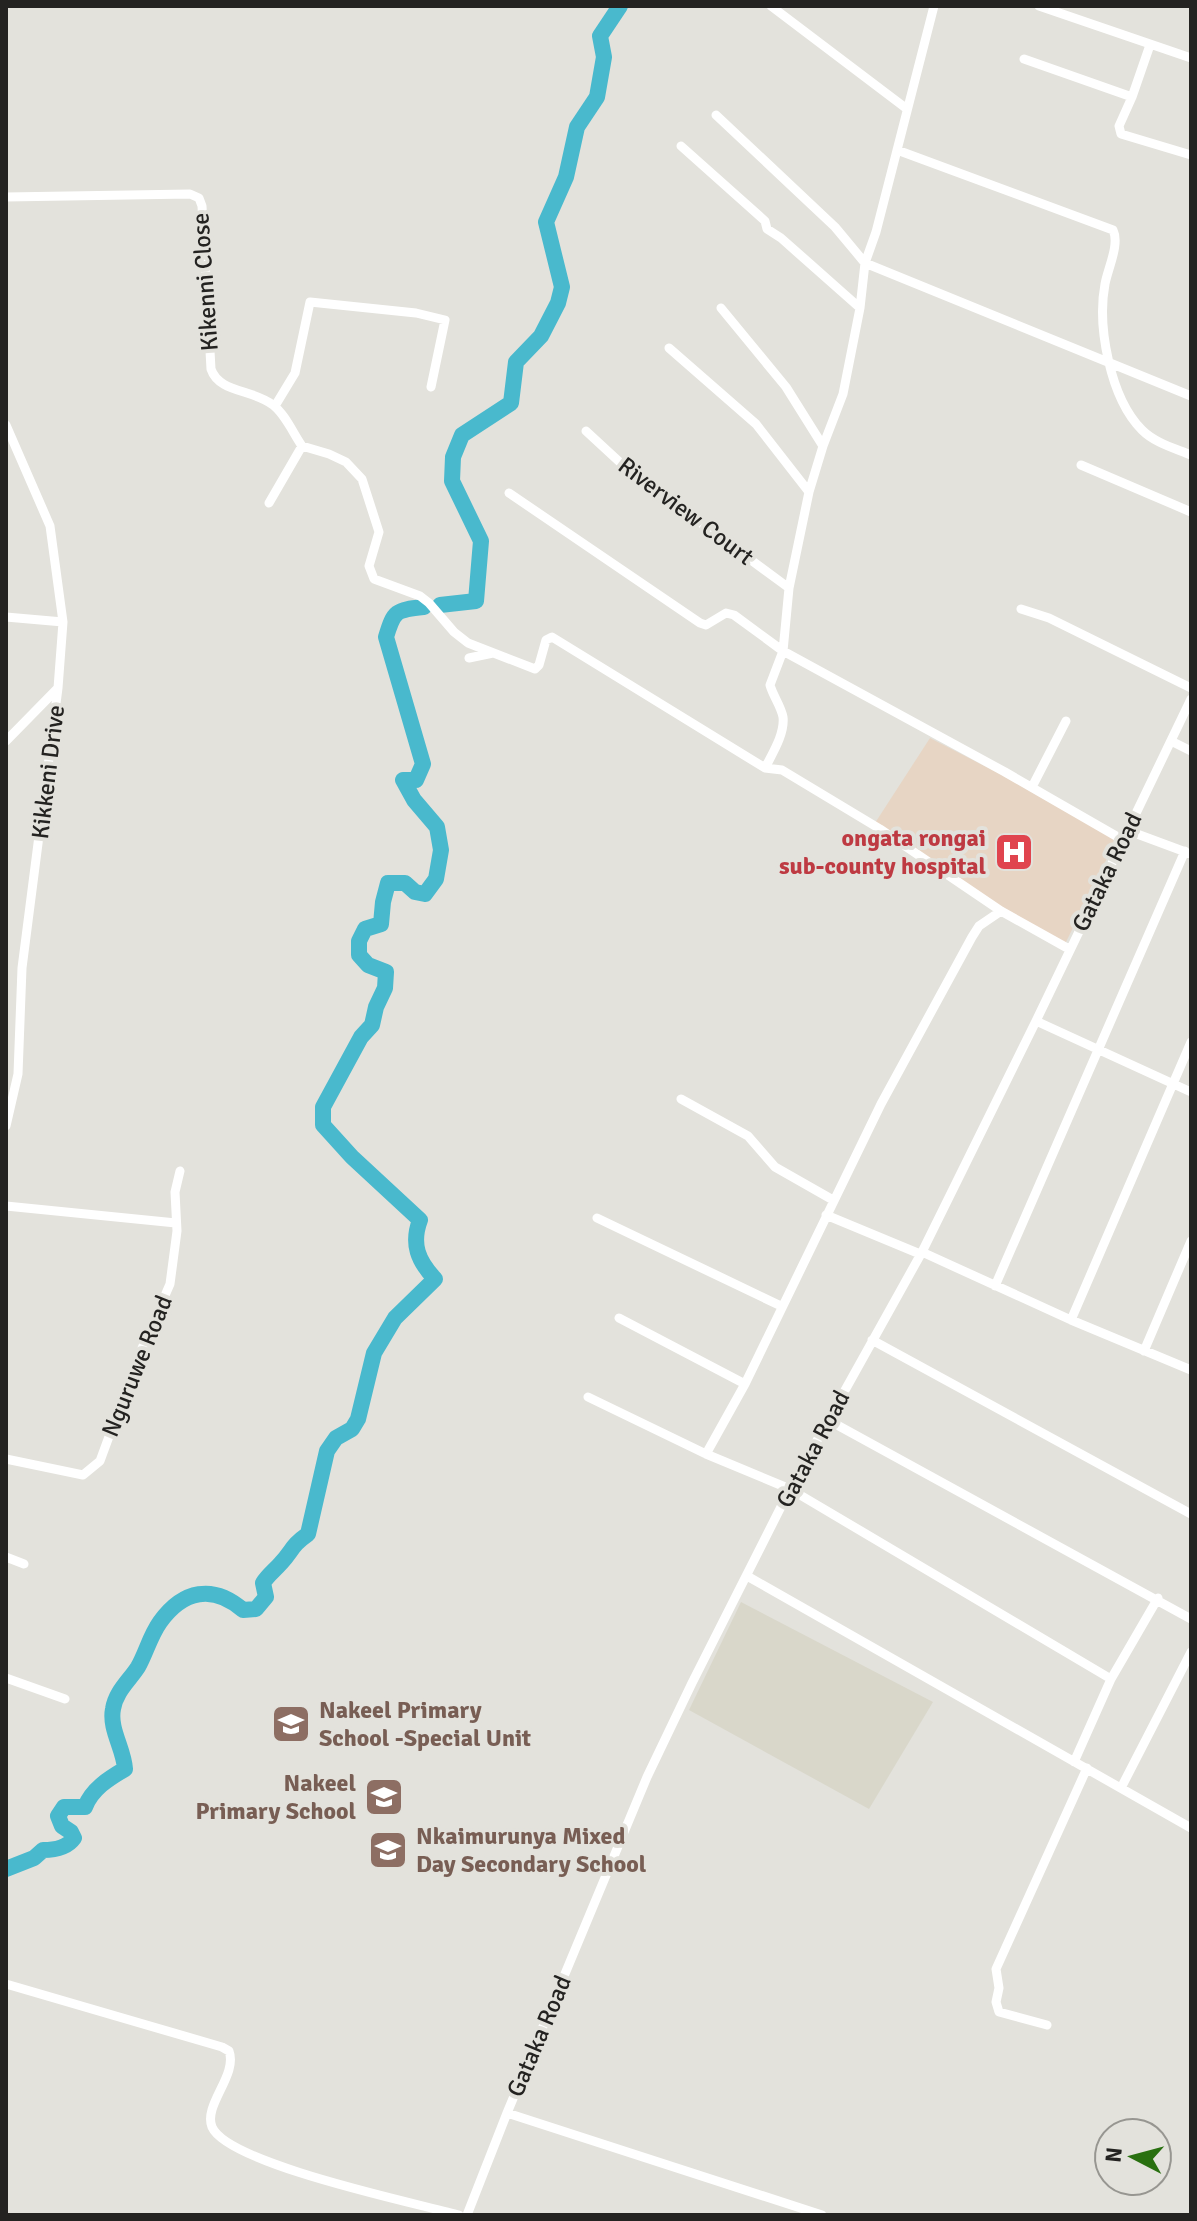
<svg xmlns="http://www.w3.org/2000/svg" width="1197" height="2221" viewBox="0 0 1197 2221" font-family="Signika,sans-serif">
<rect width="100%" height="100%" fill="#e3e2dc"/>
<path fill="#d9d7ca" d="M 741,1602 L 933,1702 L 869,1809 L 689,1710 Z"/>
<path fill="#e7d5c4" d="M 930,738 L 998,773 L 1116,840 L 1065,944 L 1001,907 L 875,823 Z"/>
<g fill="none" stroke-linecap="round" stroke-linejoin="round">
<path stroke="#49b9cd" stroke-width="16" d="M 440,605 L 476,601 L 481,541 L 452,481 L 453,457 L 462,435 L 511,403 L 516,362 L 541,336 L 558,303 L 562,287 L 546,222 L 566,177 L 577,127 L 597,97 L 604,57 L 600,36 L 620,6
M 6,1869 L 34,1858 L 43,1850 C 55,1850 67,1848 74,1838 L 71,1832 L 62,1826 L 58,1816 L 64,1807 L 85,1807 C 92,1789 108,1779 125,1769 C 124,1749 109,1729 113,1709 C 116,1691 129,1681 138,1667 C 146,1653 150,1636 160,1622 C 183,1590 213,1584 243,1610 L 256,1609 L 266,1597 L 263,1583 C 268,1575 274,1571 281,1563 C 293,1550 291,1546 308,1534 L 327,1451 L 336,1438 L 352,1429 L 358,1419 L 374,1353 L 395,1318 L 435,1279 C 418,1261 411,1244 420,1220 L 352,1157 L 323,1125 L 323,1107 L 361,1037 L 372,1025 L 376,1007 L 385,988 L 386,972 L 368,965 L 359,955 L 359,941 L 365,929 L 381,924 L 383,902 L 388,883 L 405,883 L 415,892 L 425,894 L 436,879 L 441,850 L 437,827 L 414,800 L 403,780 L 416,780 L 423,764 L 386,637 C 394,610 396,610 424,607"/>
<path stroke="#fff" stroke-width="9" d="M 771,6 L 907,109
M 1039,6 L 1191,58
M 1024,59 L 1132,97 L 1150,45
M 1132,97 L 1119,126 L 1121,134 L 1191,155
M 716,115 L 835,227 L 865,263 L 1191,396
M 681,146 L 765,221 L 767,229 L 781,238 L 860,308
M 897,150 L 1113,230 C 1120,244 1108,268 1105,284 C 1097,326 1110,398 1142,430 C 1155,443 1174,448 1191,455
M 6,197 L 190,194 L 199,198 L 202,206 L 211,369 C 219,393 253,389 273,405 C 285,414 293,433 302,446 L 269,503
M 721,308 L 786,387 L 823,446
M 669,348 L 756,424 L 809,492
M 275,406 L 295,373 L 310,302 L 416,313 L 445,320 L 431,387
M 6,425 L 50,526 L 63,622 L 58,688 L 22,968 L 18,1074 L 6,1126
M 586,431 L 625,467 L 789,588
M 302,446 L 329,454 L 346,462 L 362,479 L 379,532 L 369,566 L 374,579 L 420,596 L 429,603 L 454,632 L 468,643 L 535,669 L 539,665 L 546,640 L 552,637 L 765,768 L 782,770 L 880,829 L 1001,911 L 1069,949
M 1081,465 L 1191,512
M 509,493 L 700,623 L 706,625 L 726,613 L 734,615 L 783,651 L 1005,772 L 1123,840
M 1021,609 L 1049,618 L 1191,688
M 6,617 L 63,622
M 469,658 L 493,653
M 6,741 L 57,689
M 1171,741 L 1191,751
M 765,768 C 772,754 785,734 783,717 C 781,706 773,696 770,685 L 783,651 L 789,588 L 809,492 L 823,446 L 843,394 L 860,308 L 865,263 L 876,232 L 934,6
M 1032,787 L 1066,721
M 1129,831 L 1191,854
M 1036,1021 L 1191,1092
M 681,1099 L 748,1136 L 775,1167 L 833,1200
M 6,1206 L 176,1223
M 826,1215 L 920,1254
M 597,1218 L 781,1306
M 922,1252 L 1071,1320 L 1191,1370
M 995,1286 L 1185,851
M 619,1318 L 745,1384
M 1071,1320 L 1191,1042
M 872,1340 L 1191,1514
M 1144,1351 L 1191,1241
M 588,1397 L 706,1454 L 790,1489 L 1111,1679
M 828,1420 L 1191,1619
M 706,1454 L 745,1384 L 881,1104 L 972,937 L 979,926 L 1001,911
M 6,1459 L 83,1475 L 100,1461 L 139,1355 L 170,1284 L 177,1231 L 175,1192 L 180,1171
M 6,1557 L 24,1564
M 747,1576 L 1191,1828
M 6,1678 L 65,1699
M 1074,1762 L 1111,1679 L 1158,1598
M 1121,1788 L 1191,1652
M 6,1984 L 222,2047 L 229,2051 C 238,2075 203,2105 212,2127 C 228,2164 415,2203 459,2215
M 1047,2025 L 999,2012 L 996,2002 L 999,1988 L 996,1969 L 1087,1768
M 507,2113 L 822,2215
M 467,2215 L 507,2113 L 647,1777 L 692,1683 L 790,1489 L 922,1252 L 1036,1021 L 1191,699"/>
</g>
<defs>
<g id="hospital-square" transform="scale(2)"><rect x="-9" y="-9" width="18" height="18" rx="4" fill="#e0444e" stroke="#e3e2dc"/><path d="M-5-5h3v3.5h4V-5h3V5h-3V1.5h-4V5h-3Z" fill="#fff"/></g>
<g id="school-square" transform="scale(2)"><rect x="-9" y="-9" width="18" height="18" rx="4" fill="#8d6e63" stroke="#e3e2dc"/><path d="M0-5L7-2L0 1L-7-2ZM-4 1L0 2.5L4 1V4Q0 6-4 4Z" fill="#fff"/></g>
</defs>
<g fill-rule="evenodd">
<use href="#hospital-square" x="1014" y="852"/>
<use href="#school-square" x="291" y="1724"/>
<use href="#school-square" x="384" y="1797"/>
<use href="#school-square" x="388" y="1850"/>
</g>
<g text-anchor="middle" stroke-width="8" stroke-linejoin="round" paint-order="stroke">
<g font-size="24" fill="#242321" stroke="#e3e2dc">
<text transform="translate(205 282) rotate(-94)" y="8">Kikenni Close</text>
<text transform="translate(686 511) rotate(37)" y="8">Riverview Court</text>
<text transform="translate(48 772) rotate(-83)" y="8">Kikkeni Drive</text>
<text transform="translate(1107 872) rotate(-64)" y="8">Gataka Road</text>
<text transform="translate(137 1366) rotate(-68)" y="8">Nguruwe Road</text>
<text transform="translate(813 1449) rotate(-62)" y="8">Gataka Road</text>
<text transform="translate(539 2036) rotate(-67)" y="8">Gataka Road</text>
</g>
<g font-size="24" font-weight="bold" fill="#be3a42" stroke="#e3e2dc" text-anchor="end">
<text x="986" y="846">ongata rongai<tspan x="986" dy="28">sub-county hospital</tspan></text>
</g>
<g font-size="24" font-weight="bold" fill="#785e54" stroke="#e3e2dc" text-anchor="start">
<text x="319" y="1718">Nakeel Primary<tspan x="319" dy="28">School -Special Unit</tspan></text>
<text x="356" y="1791" text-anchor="end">Nakeel<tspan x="356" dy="28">Primary School</tspan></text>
<text x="416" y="1844">Nkaimurunya Mixed<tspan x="416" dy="28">Day Secondary School</tspan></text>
</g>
</g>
<rect width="1197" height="2221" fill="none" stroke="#242321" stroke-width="16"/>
<g transform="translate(1133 2157) rotate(276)"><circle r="38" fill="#e3e2dc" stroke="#979691" stroke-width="2"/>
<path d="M0-6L14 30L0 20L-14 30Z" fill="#297010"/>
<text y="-12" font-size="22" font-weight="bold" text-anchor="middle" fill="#242321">N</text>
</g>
</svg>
